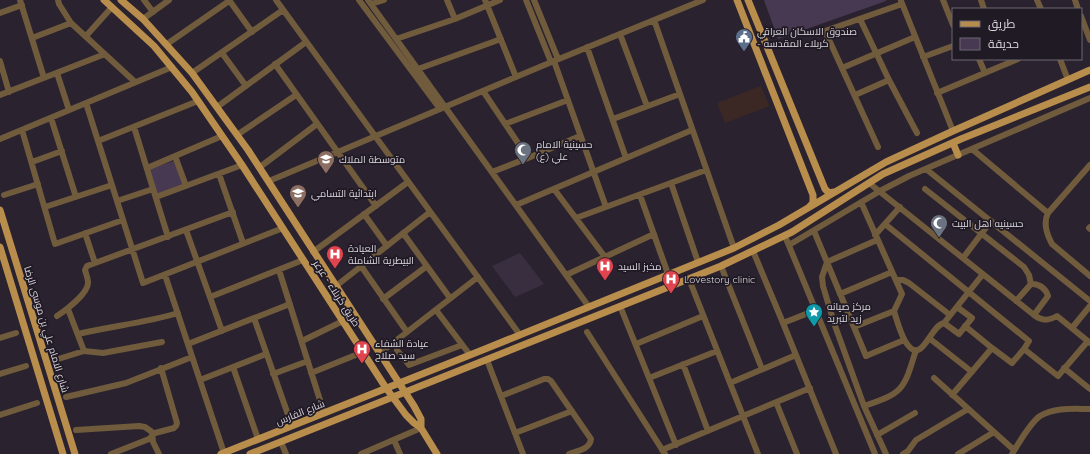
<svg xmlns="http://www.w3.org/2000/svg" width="1090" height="454" viewBox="0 0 1090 454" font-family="Quicksand,Cairo,sans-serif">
<rect width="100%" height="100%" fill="#2a232f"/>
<path fill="#382e3f" d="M 520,253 L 544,284 L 515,297 L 492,266 Z"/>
<path fill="#3b2825" d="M 761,86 L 769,106 L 725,123 L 717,103 Z"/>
<path fill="#483952" d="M 764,0 L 886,0 L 886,1 L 778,39 Z
M 174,161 L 183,185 L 157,195 L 149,169 Z"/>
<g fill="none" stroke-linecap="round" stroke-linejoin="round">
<path stroke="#705b3c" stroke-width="6" d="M 20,0 L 44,78
M 58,0 L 59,4 L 71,23 L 135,82
M 144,0 L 153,12
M 229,0 L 252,32
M 276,0 L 520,335
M 359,0 L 440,109
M 368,0 L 589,307
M 447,0 L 455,19
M 485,0 L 516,77
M 526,0 L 551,62
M 534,0 L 558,59
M 943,0 L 953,25
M 981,0 L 984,9
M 1037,0 L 1041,9
M 1075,0 L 1078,9
M 901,1 L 953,131
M 371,4 L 384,0
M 0,13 L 22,5
M 1081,16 L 1090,40
M 143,19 L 169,0
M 860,19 L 889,80 L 917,133
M 654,20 L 734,248
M 620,34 L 647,106
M 86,36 L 112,7
M 32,38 L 71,23
M 396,39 L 455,19 L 500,0
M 167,44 L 229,1
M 587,47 L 626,158
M 222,53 L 246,86
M 923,57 L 953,46
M 979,59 L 985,73
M 1060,59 L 1068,80
M 0,61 L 9,92
M 554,61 L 606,207
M 275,64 L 376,206
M 842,68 L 915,37
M 418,69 L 501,39
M 57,73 L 69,110
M 192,73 L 283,10
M 483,91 L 528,158
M 937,93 L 1018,59
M 0,95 L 105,54
M 855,95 L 889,80
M 86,103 L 143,283 L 283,228
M 217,107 L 306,42
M 51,118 L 76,197
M 613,119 L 680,94
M 505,124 L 568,100
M 134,127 L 168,237
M 22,130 L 55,244 L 123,220
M 237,135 L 296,95
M 0,139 L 172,67
M 98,141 L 198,101
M 878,147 L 825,31 L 902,4
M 972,149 L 1048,213 C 1043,223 1047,235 1052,244 L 1090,276
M 175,156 L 186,186
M 32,162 L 62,151
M 260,167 L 317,124
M 147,168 L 222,136
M 926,169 L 1090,301
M 492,172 L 528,158 L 580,136
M 219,174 L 243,243
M 269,181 L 554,61 L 703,0
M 671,183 L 698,262
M 869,183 L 1034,315 C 1042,321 1048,321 1057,316 L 1090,343
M 554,189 L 605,257
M 925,189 L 1024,267 L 1029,275 L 1031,284
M 4,195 L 38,184
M 640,195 L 668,274
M 156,197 L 242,165
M 117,201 L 153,189
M 861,202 L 902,294 L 894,311 C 897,321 900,332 905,341 C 922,369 929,326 944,323
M 516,205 L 692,130
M 45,207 L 112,185
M 1048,213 L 1090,165
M 364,214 L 387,246
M 576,218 L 706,170
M 885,224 L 1029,341 L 1024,349
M 1090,227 L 1089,228 L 1090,229
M 186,230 L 222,331
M 814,231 L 866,356 L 904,340
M 85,233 L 95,263
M 403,233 L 450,298
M 875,235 L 900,207
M 785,236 L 875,454
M 877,240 L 827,262 L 822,277 L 823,286 L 834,323 L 864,406 L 886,454
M 789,245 L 880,191 L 909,176 L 1090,98
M 753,251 L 783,323 L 836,454
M 313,252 L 408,182
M 963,258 L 991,221
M 361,266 L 407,332
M 721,266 L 762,369
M 279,270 L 324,413
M 165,275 L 224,453
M 566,275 L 654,234
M 689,279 L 758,454
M 896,280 L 903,280 L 909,283 L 950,315
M 336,286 L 430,212
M 840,294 L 892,272
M 210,297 L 303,260
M 383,299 L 427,266
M 1016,301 L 1031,284 C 1039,283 1046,289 1048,296 L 1034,315
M 620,306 L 676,445
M 957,307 L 972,318 L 959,334 L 944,323 L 983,274
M 68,309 L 84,351
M 436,310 L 470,355
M 57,316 C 65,311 89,293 88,282 C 88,278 86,274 85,270 L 87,266 L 233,212
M 254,318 L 292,426
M 783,323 L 816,310
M 965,326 L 992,348
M 854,327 L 894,311
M 1072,328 L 1090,306
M 587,332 L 665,454
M 78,334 C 111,326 145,323 178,313
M 0,338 L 16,333
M 929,338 L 972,372
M 302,341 L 343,321
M 188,344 L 290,304
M 636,344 L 703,316
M 397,350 L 409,365 L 462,345
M 380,353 L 478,277
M 55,360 L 84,351 L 103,353 L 162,342
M 487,360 L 523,454
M 683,364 L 708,431
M 233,367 L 258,439
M 1064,368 L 1090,389
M 311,373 L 363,352
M 0,374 L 26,366
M 273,374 L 308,361
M 649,378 L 717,351
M 934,378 L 1014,450
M 200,380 L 266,354
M 730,383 L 796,355
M 952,395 L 992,348 L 1012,363 L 1024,349 L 1058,376 L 1088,341
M 501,396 L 544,379 L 548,379 L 551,381 L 591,439 C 590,449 578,451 569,454
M 66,397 L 126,383 L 192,357
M 776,402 L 797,454
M 864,406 C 904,393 904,389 916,350
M 0,415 L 37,403
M 76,430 L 139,426 L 145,427 L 152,432 L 153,442 L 159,454
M 515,433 L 572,411
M 877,435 L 915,413
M 394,440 L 400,454
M 281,442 L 286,454
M 662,450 L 810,388
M 111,454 L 149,439 L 155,433 L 174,428 L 176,426 L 177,423 L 161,368
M 361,454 L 421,428
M 903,454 L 908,451 L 916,440 L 968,409
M 958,454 L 994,432
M 1012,454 C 1019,443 1029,424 1040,416 C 1055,407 1074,409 1090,409"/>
<path stroke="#b98e4c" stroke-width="7" d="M 104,0 L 154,46 L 192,92 L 242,165 L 386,388 L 406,415 L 414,423 L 421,428 L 437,454
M 121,0 L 143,19 L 192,73 L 248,150 L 414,406 L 421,419 L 421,428
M 737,0 L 813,195 L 813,203 L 810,206
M 748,0 L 825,189 L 829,193 L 834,192
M 953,143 L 958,155
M 0,210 L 75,454
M 0,247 L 63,454
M 221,454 L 485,349 L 734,248 L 779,225 L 886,162 L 953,131 L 1090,70
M 250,454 L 721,266 L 792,232 L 883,174 L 961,139 L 1090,87"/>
</g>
<defs>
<g id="civic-pin" transform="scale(0.9)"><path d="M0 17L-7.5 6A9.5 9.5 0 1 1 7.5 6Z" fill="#5c6f8a" stroke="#201a25"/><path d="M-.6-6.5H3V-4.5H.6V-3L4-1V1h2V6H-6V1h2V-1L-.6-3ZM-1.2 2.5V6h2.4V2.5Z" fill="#fff"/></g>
<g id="mosque-pin" transform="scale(0.9)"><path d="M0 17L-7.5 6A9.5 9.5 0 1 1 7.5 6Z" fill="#6b7280" stroke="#201a25"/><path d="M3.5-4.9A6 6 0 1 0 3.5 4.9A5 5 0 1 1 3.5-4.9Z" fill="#fff"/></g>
<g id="school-pin" transform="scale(0.9)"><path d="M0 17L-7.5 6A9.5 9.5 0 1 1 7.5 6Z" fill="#8d6e63" stroke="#201a25"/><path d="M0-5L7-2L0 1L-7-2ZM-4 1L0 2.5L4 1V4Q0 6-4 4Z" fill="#fff"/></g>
<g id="hospital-pin" transform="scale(0.9)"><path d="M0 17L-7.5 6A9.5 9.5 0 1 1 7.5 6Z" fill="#e0444e" stroke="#201a25"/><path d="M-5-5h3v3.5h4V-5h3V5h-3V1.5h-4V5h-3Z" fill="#fff"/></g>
<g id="sight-pin" transform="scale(0.9)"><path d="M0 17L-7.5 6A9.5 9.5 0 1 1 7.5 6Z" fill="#0f9aa8" stroke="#201a25"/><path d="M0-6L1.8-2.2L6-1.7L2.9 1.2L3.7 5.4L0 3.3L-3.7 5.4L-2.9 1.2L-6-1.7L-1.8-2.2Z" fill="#fff"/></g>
</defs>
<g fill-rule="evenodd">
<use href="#civic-pin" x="744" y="37"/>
<use href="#mosque-pin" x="523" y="150"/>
<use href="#school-pin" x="326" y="159"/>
<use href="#school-pin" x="298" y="193"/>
<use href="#mosque-pin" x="939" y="223"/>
<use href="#hospital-pin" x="335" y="254"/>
<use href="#hospital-pin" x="605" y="266"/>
<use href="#hospital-pin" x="671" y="279"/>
<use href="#sight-pin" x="814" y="312"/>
<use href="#hospital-pin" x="362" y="349"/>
</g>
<g text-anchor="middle" stroke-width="3.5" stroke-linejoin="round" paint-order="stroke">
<g font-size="10" fill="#dcd7df" stroke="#201a25" text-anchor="start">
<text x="757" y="35">صندوق الاسكان العراقي<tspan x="757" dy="12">- كربلاء المقدسه</tspan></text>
<text x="536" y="148">حسينية الامام<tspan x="536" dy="12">علي (ع)</tspan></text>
<text x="339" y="163">متوسطة الملاك</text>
<text x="311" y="197">ابتدائية التسامي</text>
<text x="952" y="227">حسينيه اهل البيت</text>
<text x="348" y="252">العيادة<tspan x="348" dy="12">البيطرية الشاملة</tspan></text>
<text x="618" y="270">مخبز السيد</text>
<text x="684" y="283">Lovestory clinic</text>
<text x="827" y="310">مركز صيانه<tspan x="827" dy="12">زيد لتبريد</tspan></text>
<text x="375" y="347">عيادة الشفاء<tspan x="375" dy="12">سيد صلاح</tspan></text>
</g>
<g font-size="10" fill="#dcd7df" stroke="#201a25">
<text transform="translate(337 293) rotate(57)" y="4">طريق كربلاء - عرعر</text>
<text transform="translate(47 329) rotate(73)" y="4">شارع الامام علي بن موسى الرضا</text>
<text transform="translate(300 412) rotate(-22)" y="4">شارع الفارس</text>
</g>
</g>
<rect x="952" y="8" width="130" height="52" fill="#201a25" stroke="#6b666f"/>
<rect x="960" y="21" width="20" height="6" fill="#b98e4c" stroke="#6b666f"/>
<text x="988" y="28" font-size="12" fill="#dcd7df">طريق</text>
<rect x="960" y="38" width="20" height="12" fill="#483952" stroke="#6b666f"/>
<text x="988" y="48" font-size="12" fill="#dcd7df">حديقة</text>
</svg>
